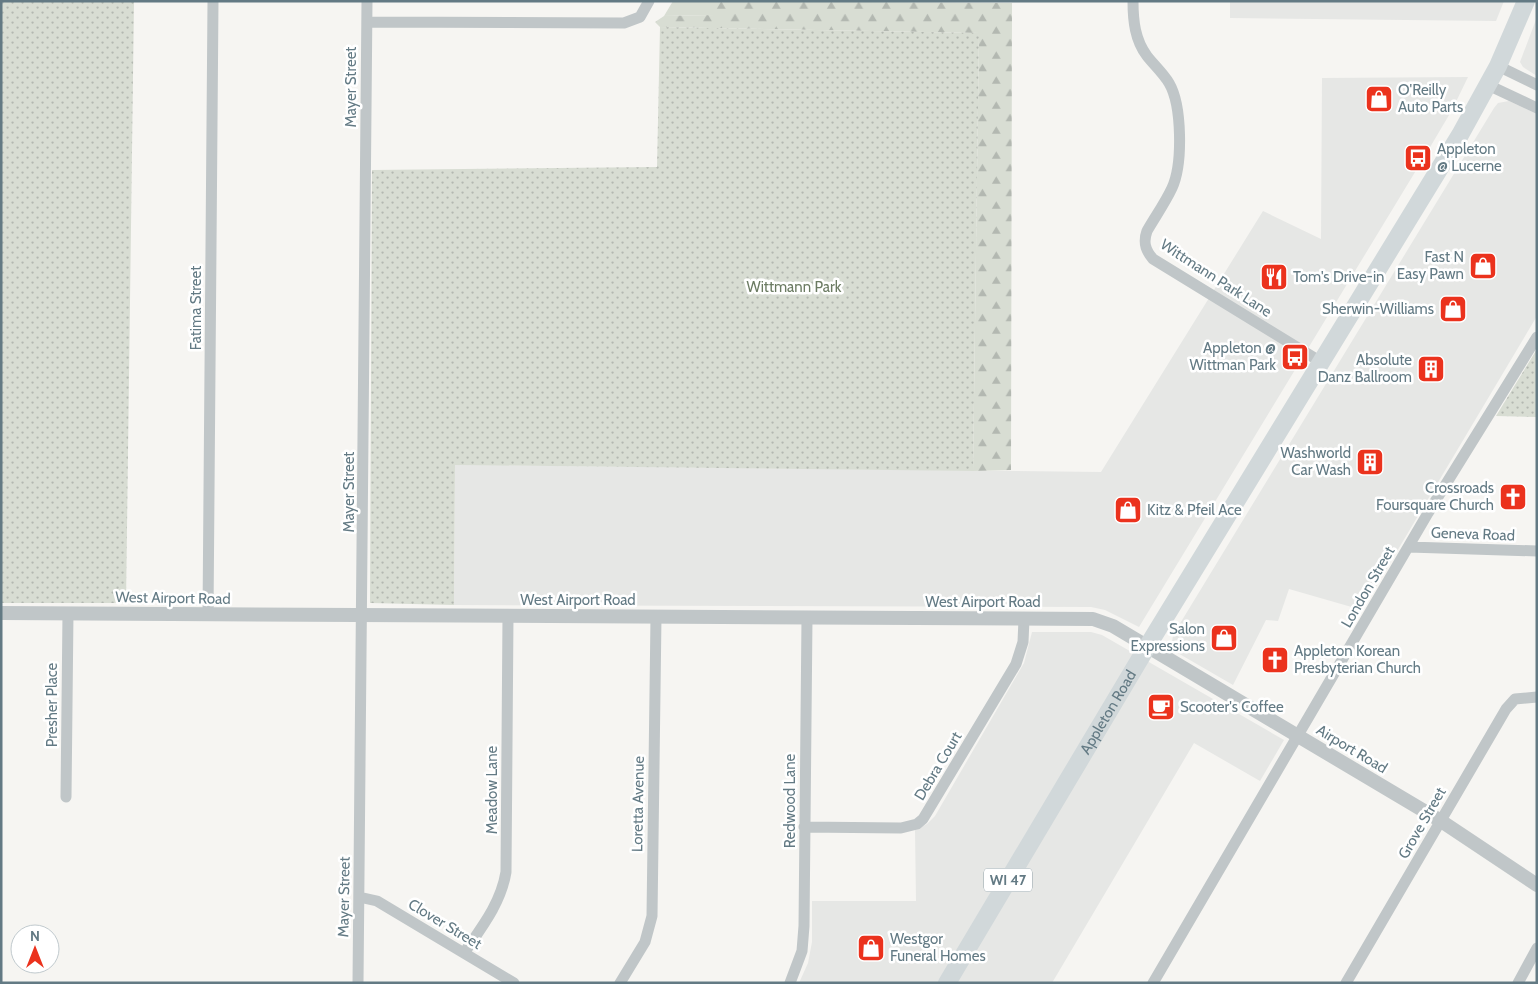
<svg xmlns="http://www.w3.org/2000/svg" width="1538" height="984" viewBox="0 0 1538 984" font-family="Cabin,sans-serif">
<defs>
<pattern id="forest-firs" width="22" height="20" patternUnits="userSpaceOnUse" patternTransform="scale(1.25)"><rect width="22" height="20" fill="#d8ddd3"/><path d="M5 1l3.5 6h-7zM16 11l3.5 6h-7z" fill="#b3b8b1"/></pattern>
<pattern id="park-dots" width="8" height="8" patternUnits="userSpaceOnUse" patternTransform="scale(1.25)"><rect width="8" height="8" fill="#d8ddd3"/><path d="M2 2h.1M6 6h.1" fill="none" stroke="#b3b8b1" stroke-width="1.8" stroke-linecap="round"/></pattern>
</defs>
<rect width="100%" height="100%" fill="#f6f5f2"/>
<path fill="#e6e7e5" d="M 1230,1 L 1504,1 L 1496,21 L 1230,18 Z
M 1537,17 L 1537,76 L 1523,67 L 1520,62 Z
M 1468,77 L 1452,110 L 1426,154 L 1139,627 L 1105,610 L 1091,607 L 454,605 L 455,465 L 1101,472 L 1263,211 L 1321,239 L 1322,78 Z
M 1509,101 L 1537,114 L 1537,316 L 1362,610 L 1289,589 L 1278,621 L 1266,620 L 1233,685 L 1176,652 L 1172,642 L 1173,635 L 1494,108 L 1498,103 Z
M 1032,632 L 1091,632 L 1102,635 L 1284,740 L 1260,781 L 1194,743 L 1052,983 L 799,983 L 808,963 L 812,942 L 812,901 L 916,901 L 915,830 L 927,824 L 935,816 L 1024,663 Z"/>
<path fill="#d8ddd3" d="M 673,1 L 714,1 L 714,15 L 664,16 Z"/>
<path fill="url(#forest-firs)" d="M 714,1 L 1012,3 L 1011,470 L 973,471 L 979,33 L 660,27 L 655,22 L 664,16 L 714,15 Z"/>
<path fill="url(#park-dots)" d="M 1,1 L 134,1 L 126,603 L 1,603 Z
M 660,27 L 979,33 L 973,471 L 455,465 L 454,605 L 370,603 L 372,170 L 657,167 Z
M 1537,349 L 1537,417 L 1496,416 Z"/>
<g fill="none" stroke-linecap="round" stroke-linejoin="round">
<path stroke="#c0c6c8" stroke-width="11" d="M 1133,1 C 1133,21 1135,40 1147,56 C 1154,65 1163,73 1169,83 C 1182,105 1183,164 1172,188 C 1165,203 1155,217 1147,231 C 1143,242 1145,250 1153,259 L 1321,362
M 367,22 L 624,23 L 640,17 L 649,1
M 1498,66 L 1537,85
M 1488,85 L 1537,108
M 1409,547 L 1537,551
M 208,615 L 213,1
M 66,797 L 68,613
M 804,827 L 901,828 L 917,824 L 923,819 L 1016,664 L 1023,642 L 1024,619
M 359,897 L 377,901 L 514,983
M 464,953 C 482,927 501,903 506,872 L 508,616
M 358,983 L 367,1
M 620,983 L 645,942 L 652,916 L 656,617
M 790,983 L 802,951 L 804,926 L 807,618
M 1153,983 L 1428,513 L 1537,337
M 1346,983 L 1506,709 L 1515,699 L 1537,697
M 1518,983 L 1537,948"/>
<path stroke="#c0c6c8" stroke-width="14" d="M 1,613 L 1093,619 L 1113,626 L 1441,821 L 1537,885"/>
<path stroke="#d1d8da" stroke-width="18" id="s1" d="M 947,983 L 1147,647 L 1460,135 L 1498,66 L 1526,1"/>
</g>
<defs>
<g id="shop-square" transform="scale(1.4375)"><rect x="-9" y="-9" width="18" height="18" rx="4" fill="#eb321d" stroke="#fff"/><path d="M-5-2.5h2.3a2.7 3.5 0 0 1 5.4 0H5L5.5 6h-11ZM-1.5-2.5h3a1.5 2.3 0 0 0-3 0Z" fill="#fff"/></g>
<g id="bus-square" transform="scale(1.4375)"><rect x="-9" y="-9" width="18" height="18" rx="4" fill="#eb321d" stroke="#fff"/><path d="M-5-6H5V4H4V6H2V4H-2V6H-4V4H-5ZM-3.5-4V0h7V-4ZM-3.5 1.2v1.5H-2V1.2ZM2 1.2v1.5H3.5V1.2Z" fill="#fff"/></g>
<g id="restaurant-square" transform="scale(1.4375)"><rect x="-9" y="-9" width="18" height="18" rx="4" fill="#eb321d" stroke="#fff"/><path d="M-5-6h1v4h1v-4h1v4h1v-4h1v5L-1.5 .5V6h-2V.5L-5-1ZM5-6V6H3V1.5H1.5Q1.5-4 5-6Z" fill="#fff"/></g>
<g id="building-square" transform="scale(1.4375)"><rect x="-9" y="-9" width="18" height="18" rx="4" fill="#eb321d" stroke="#fff"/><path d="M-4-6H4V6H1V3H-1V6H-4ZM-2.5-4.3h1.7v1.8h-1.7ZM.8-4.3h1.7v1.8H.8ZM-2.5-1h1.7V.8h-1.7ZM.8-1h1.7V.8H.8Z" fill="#fff"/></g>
<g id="church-square" transform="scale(1.4375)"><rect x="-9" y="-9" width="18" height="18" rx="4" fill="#eb321d" stroke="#fff"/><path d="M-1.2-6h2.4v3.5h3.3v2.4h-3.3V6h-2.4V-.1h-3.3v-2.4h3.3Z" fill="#fff"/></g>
<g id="cafe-square" transform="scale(1.4375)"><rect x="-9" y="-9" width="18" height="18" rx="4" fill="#eb321d" stroke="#fff"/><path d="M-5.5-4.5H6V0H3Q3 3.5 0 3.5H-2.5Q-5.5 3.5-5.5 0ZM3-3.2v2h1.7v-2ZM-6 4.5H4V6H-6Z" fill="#fff"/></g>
</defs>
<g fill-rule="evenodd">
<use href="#shop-square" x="1379" y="99"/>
<use href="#bus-square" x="1418" y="158"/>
<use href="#shop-square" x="1483" y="266"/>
<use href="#restaurant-square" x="1274" y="277"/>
<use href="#shop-square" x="1453" y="309"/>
<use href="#bus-square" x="1295" y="357"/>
<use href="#building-square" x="1431" y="369"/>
<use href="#building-square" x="1370" y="462"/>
<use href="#church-square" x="1513" y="497"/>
<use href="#shop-square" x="1128" y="510"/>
<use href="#shop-square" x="1224" y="638"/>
<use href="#church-square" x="1275" y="660"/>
<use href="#cafe-square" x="1161" y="707"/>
<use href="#shop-square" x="871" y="948"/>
</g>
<g text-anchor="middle" stroke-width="5" stroke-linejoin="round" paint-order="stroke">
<rect fill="#fff" stroke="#92a2a9" stroke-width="1" x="984" y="868.5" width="48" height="23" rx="4"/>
<g font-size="14" font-weight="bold" fill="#637a84">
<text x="1008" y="885">WI 47</text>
</g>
<g font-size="15" fill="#637a84" stroke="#fff">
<text transform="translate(351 87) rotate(-90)" y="5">Mayer Street</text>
<text transform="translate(1216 278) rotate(33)" y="5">Wittmann Park Lane</text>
<text transform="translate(196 308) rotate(-90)" y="5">Fatima Street</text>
<text transform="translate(349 492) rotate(-90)" y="5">Mayer Street</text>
<text transform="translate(1473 534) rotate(2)" y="5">Geneva Road</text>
<text transform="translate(1368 587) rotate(-60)" y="5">London Street</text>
<text transform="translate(173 598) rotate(1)" y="5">West Airport Road</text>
<text x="578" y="605">West Airport Road</text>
<text x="983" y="607">West Airport Road</text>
<text transform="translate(52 705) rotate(-90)" y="5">Presher Place</text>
<text dy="5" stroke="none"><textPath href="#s1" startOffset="315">Appleton Road</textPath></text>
<text transform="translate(1352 749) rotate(31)" y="5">Airport Road</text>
<text transform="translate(938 766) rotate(-59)" y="5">Debra Court</text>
<text transform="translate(492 790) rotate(-90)" y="5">Meadow Lane</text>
<text transform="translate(790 801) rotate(-90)" y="5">Redwood Lane</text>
<text transform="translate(638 804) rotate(-89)" y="5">Loretta Avenue</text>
<text transform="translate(1422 823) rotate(-60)" y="5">Grove Street</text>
<text transform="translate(344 897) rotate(-89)" y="5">Mayer Street</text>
<text transform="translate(445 924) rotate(31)" y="5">Clover Street</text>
</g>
<g font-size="15" fill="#637a84" stroke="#fff" text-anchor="start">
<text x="1398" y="95">O'Reilly<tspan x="1398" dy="17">Auto Parts</tspan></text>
<text x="1437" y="154">Appleton<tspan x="1437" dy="17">@ Lucerne</tspan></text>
<text x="1464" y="262" text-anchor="end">Fast N<tspan x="1464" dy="17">Easy Pawn</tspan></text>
<text x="1293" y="282">Tom's Drive-in</text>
<text x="1434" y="314" text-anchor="end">Sherwin-Williams</text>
<text x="1276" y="353" text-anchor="end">Appleton @<tspan x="1276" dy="17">Wittman Park</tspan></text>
<text x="1412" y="365" text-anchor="end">Absolute<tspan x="1412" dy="17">Danz Ballroom</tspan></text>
<text x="1351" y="458" text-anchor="end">Washworld<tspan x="1351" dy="17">Car Wash</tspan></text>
<text x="1494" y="493" text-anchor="end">Crossroads<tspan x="1494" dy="17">Foursquare Church</tspan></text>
<text x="1147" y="515">Kitz &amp; Pfeil Ace</text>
<text x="1205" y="634" text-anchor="end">Salon<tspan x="1205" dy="17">Expressions</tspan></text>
<text x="1294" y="656">Appleton Korean<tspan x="1294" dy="17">Presbyterian Church</tspan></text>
<text x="1180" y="712">Scooter's Coffee</text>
<text x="890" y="944">Westgor<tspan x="890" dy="17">Funeral Homes</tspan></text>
</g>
<g font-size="15" fill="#6b7b62" stroke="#fff">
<text x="794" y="292">Wittmann Park</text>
</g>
</g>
<rect width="1538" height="984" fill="none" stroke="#637a84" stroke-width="5"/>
<g transform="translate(35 949)"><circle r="24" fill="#ffffff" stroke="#c1cace"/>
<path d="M0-4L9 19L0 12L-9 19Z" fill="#eb321d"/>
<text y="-8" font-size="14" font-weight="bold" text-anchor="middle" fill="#637a84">N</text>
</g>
</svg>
